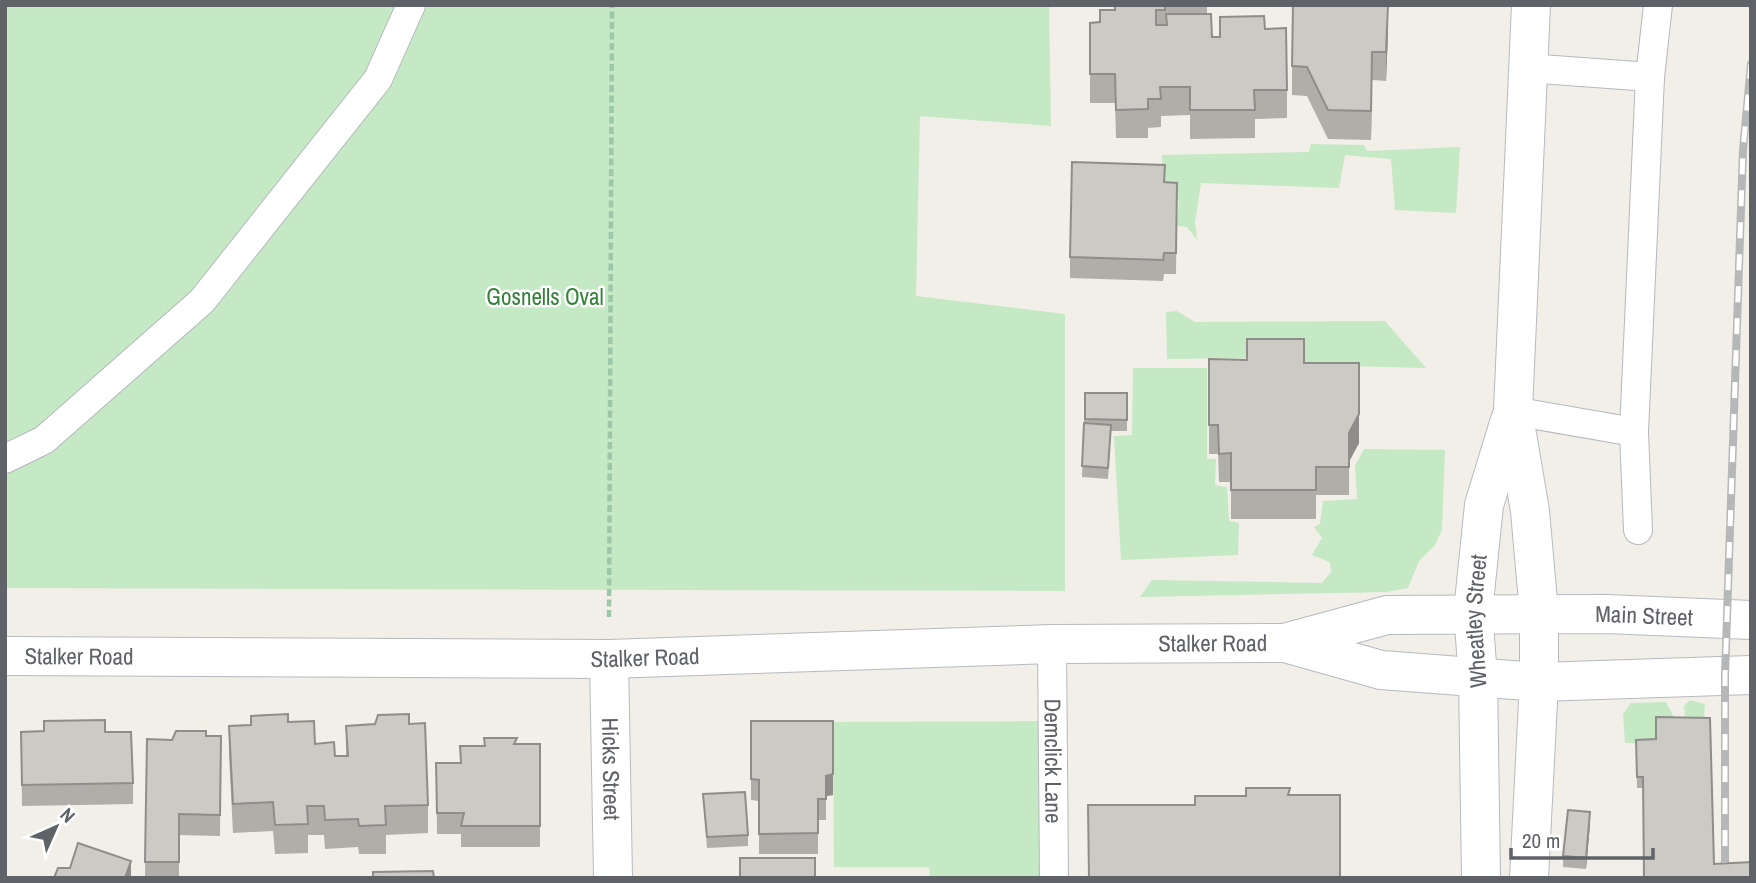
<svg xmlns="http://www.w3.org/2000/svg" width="1756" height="883" viewBox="0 0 1756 883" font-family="'Archivo Narrow',sans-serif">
<rect width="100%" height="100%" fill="#f1efe8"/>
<path fill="#c5e8c5" d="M 5,5 L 1049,5 L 1051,126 L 920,116 L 916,296 L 1065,314 L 1065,591 L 5,588 Z
M 1311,144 L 1364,145 L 1367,151 L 1460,147 L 1456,213 L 1395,210 L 1391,159 L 1345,155 L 1339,188 L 1201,183 L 1195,223 L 1197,240 L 1187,227 L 1177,226 L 1179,201 L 1169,199 L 1168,182 L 1163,180 L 1162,155 L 1309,152 Z
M 1177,311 L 1195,322 L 1385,321 L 1426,368 L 1260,364 L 1258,358 L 1167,359 L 1166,312 Z
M 1133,368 L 1207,368 L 1207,459 L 1216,459 L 1215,485 L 1227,487 L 1229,521 L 1239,523 L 1238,555 L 1121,560 L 1114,436 L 1132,435 Z
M 1364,449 L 1445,450 L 1442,530 L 1435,545 L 1419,561 L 1408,588 L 1387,592 L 1140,597 L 1152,580 L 1322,583 L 1331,572 L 1330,562 L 1312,555 L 1322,538 L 1314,527 L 1320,524 L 1323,501 L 1357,499 L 1355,466 Z
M 1690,700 L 1705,704 L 1702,746 L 1625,743 L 1623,714 L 1631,703 L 1666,702 L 1675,719 L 1685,719 L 1684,706 Z
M 1047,721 L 1048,878 L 930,878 L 929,867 L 834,867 L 833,722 Z"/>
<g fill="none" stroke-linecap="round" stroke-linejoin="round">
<g stroke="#b5b8bc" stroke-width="30">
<g id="lane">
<path d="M 1527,68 L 1650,77"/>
<path d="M 1513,411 L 1634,432"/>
<path d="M 5,459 L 44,440 L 202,301 L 378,79 L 411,5"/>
<path d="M 1638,530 L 1634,432 L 1650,77 L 1658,5"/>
<path id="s1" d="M 1052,644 L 1054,878"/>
</g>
</g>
<g stroke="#b6babf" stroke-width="40">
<g id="secondary">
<path d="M 1285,643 L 1381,670 L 1539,682 L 1751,675"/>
<path id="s2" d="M 5,656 L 609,659 L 1052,644 L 1284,643 L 1387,615 L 1606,614 L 1751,620"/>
<path id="s3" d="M 609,659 L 613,878"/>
<path id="s4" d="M 1481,878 L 1478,677 L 1473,612 L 1484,505 L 1510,420"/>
<path d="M 1529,878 L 1539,682 L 1539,613 L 1530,511 L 1513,411 L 1531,5"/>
</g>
</g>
<path stroke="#9cc7a9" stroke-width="4.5" stroke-dasharray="7 3.5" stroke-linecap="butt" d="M 609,617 L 612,5"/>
<use href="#lane" stroke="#fff" stroke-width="28"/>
<use href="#secondary" stroke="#fff" stroke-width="38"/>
<g stroke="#b6b7b8" stroke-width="8">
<path id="rail" d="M 1725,878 L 1725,675 L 1743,150 L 1751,64"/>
</g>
<use href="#rail" stroke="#fff" stroke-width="5" stroke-dasharray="16" stroke-linecap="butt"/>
</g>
<path fill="#afaea9" d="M 1086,5 L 1207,5 L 1207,14 L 1212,37 L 1220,37 L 1265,29 L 1287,90 L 1287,118 L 1255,119 L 1255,138 L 1190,139 L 1190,115 L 1161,116 L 1161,127 L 1148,128 L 1148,138 L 1116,138 L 1115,103 L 1090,103 L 1090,51 L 1100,22 L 1115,10 L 1115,6 L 1086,7 Z
M 1388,33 L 1386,81 L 1372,80 L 1371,140 L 1328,139 L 1307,96 L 1292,95 L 1292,66 Z
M 1165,182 L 1177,183 L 1176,274 L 1164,274 L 1163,281 L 1070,278 L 1070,257 Z
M 1209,359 L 1304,363 L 1359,363 L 1359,443 L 1349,461 L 1349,495 L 1316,495 L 1316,519 L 1231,519 L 1231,482 L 1219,482 L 1218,454 L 1209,454 Z
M 1085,393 L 1127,393 L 1127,431 L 1111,431 L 1108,479 L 1082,477 Z
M 1710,718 L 1644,878 L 1643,788 L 1637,788 L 1636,740 L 1656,739 Z
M 751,721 L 833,795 L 826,796 L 826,820 L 818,820 L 818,854 L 759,854 L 759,801 L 751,800 Z
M 288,722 L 315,744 L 335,756 L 346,756 L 346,726 L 409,724 L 428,805 L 428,833 L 386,835 L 386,854 L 359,854 L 358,847 L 325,849 L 324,835 L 308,835 L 308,853 L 275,854 L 273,831 L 233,833 L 229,755 L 229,726 Z
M 21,732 L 105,732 L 133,783 L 133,804 L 22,806 Z
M 206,736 L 221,736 L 220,836 L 179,835 L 179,878 L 145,878 L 147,739 L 172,740 Z
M 517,744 L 540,744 L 540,847 L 461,847 L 461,834 L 437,834 L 436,763 L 460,763 Z
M 703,794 L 748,835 L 748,846 L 707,848 Z
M 1590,824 L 1586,869 L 1563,867 L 1563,856 Z"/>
<path fill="#8f8d8a" d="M 1388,5 L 1388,33 L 1386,81 L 1386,52 Z
M 1372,52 L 1372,80 L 1371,140 L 1371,111 Z
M 1359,414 L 1359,443 L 1349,462 L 1349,433 Z
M 833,774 L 833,795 L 826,796 L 826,776 Z
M 1590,812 L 1590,824 L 1586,869 L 1586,858 Z
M 131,861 L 131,878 L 125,878 Z"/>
<path fill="#cccac5" stroke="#8f8d8a" stroke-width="2" d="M 1115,5 L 1165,5 L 1165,10 L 1156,10 L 1156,25 L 1167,25 L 1166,14 L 1211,14 L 1212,37 L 1220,37 L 1220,17 L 1264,16 L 1265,29 L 1286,28 L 1287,90 L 1254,90 L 1255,110 L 1190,110 L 1190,87 L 1160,87 L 1161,99 L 1148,99 L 1148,109 L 1116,110 L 1115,74 L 1090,74 L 1090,23 L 1100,22 L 1100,10 L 1115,10 Z
M 1293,5 L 1388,5 L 1386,52 L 1372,52 L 1371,111 L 1328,110 L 1307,67 L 1292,66 Z
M 1072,162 L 1165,165 L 1164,182 L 1177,183 L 1176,253 L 1164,253 L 1163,260 L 1070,257 Z
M 1247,339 L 1304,339 L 1304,363 L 1359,363 L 1359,414 L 1349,433 L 1349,467 L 1316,467 L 1316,490 L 1231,490 L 1231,453 L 1219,454 L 1218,425 L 1209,425 L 1209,359 L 1247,360 Z
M 1085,393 L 1127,393 L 1127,420 L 1085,419 Z
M 1084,423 L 1111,425 L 1108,468 L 1082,466 Z
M 288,714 L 288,722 L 314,721 L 315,744 L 334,742 L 335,756 L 348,756 L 346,726 L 375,724 L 378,715 L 409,714 L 409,724 L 425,723 L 428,805 L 385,806 L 386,825 L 359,826 L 358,819 L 325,820 L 324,806 L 307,806 L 308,824 L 275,825 L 273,802 L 233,804 L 229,726 L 251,725 L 251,716 Z
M 1656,717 L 1710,718 L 1714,864 L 1751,862 L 1751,878 L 1644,878 L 1643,777 L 1637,777 L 1636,740 L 1656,739 Z
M 105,720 L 105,732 L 131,732 L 133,783 L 22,785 L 21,732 L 44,731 L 44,721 Z
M 751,721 L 833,721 L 833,774 L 826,776 L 826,799 L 818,799 L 818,833 L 759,834 L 759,780 L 751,779 Z
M 176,731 L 206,731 L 206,736 L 221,736 L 220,815 L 179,814 L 179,862 L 145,862 L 147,739 L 172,740 Z
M 484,738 L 517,738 L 514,744 L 540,744 L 540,826 L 461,826 L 464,813 L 437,813 L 436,763 L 461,763 L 460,746 L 485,746 Z
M 1246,788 L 1290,788 L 1288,795 L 1340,795 L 1340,878 L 1089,878 L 1088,805 L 1195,805 L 1195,796 L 1246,796 Z
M 745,792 L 748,835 L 707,837 L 703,794 Z
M 1568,810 L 1590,812 L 1586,858 L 1563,856 Z
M 78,843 L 131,861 L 125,878 L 54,878 L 58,868 L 70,868 Z
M 740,858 L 815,858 L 815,878 L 740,878 Z
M 433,871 L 434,878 L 373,878 L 373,872 Z
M 331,877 L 354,877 L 354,878 L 331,878 Z"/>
<g text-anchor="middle" stroke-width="5" stroke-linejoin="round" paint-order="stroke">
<g font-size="23" fill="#348238" stroke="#fff">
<text x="545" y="305">Gosnells Oval</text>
</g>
<g font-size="23" fill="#5f6368" stroke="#fff">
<text dy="8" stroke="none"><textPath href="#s2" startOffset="1643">Main Street</textPath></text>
<text dy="8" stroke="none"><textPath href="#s4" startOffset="257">Wheatley Street</textPath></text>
<text dy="8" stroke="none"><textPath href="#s2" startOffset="1208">Stalker Road</textPath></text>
<text dy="8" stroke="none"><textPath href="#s2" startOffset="74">Stalker Road</textPath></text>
<text dy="8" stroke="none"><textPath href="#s2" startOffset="640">Stalker Road</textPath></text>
<text dy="8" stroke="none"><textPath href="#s1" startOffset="117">Demclick Lane</textPath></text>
<text dy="8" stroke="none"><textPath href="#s3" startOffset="110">Hicks Street</textPath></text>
</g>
</g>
<rect width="1756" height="883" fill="none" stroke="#5f6368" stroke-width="14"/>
<g transform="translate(56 827) rotate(45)" stroke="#ffffff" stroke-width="5" paint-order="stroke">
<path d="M0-5L12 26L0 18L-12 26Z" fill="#5f6368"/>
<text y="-10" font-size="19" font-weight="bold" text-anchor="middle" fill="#5f6368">N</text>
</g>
<path d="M1511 848v10h142v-10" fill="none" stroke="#5f6368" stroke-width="3.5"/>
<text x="1522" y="848" font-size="21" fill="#5f6368" stroke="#ffffff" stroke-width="5" paint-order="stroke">20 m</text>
</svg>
